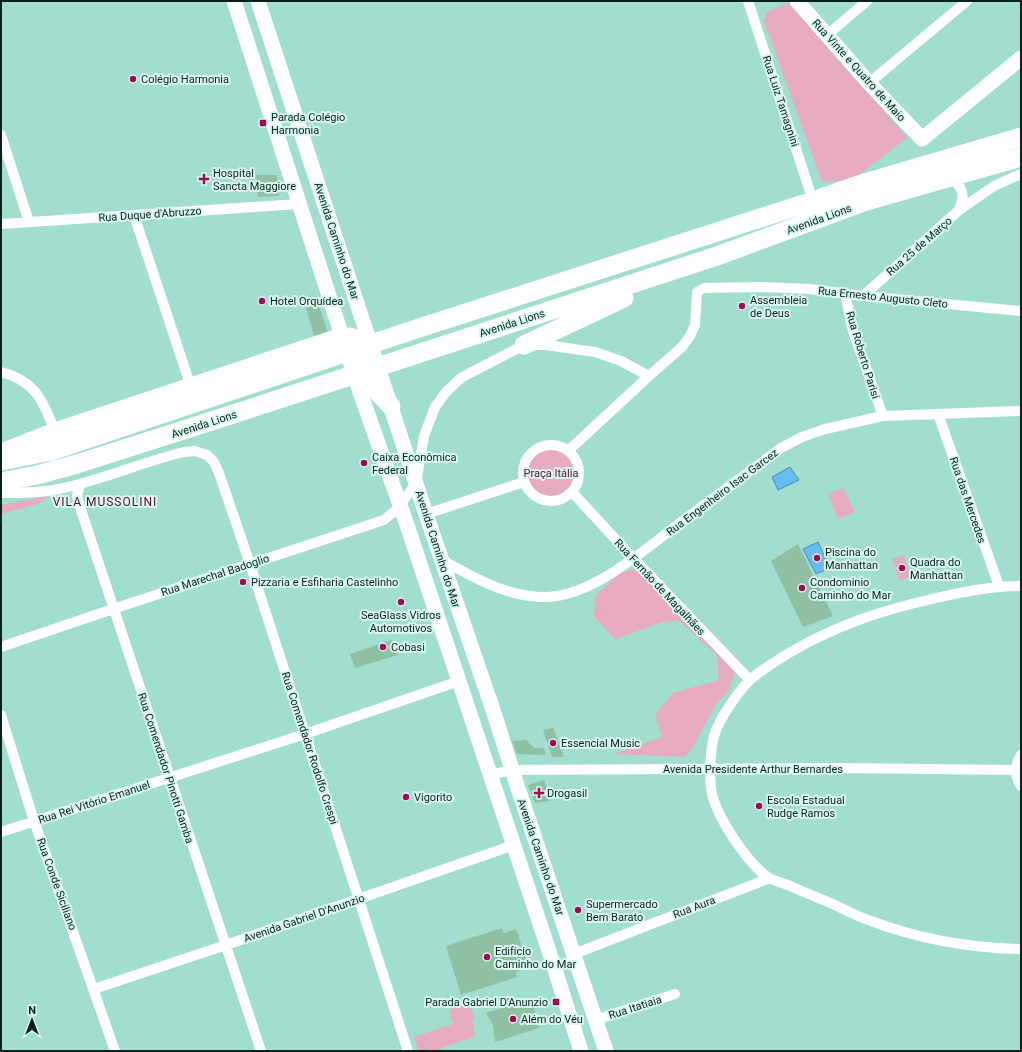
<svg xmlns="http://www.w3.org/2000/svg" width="1022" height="1052" viewBox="0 0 1022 1052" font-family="Roboto,sans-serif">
<rect width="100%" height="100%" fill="#a1decf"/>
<path fill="#e6abbe" d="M 792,2 L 907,138 L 852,180 L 822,182 L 764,21 L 767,12 Z
M527 473a24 24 0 1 1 48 0a24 24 0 1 1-48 0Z
M 843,488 L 855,512 L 838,519 L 828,494 Z
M 49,496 L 38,504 L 1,514 L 1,505 Z
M 904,555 L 911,577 L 899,580 L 892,559 Z
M 647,566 L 739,660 L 729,690 L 716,704 L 693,747 L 685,757 L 614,754 L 662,737 L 655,715 L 673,693 L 719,680 L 717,655 L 678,620 L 660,623 L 616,639 L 607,631 L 594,616 L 596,595 L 620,573 Z
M 469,1004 L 475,1018 L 472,1019 L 475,1036 L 434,1051 L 419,1051 L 414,1037 L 453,1024 L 449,1010 Z"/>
<path fill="#66bcf1" stroke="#4a8db1" d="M 790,467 L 799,480 L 778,490 L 772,477 Z
M 818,542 L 830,568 L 816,574 L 803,549 Z"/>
<path fill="#90c0a3" d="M 256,175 L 277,175 L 279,196 L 258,197 Z
M 316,296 L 328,333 L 314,336 L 304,300 Z
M 798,544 L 833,616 L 803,627 L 771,561 Z
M 391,640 L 398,655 L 355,668 L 350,654 Z
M 553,728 L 564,757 L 552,757 L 543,730 Z
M 526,740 L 534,748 L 544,748 L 546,755 L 517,754 L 512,741 Z
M 544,780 L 550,801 L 535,803 L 528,785 Z
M 502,928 L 504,933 L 516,929 L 529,967 L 516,972 L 517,977 L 461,995 L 446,946 Z
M 532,999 L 539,1028 L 495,1042 L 493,1025 L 486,1013 Z"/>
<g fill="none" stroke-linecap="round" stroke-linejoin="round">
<path stroke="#fff" stroke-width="10" d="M 748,1 L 813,201
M 827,35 L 867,1
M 869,83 L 967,1
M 1,135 L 29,222
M 947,178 C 964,185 966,196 958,211
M 134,215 L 191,387
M 1,224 L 299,204
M 845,294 L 853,331 L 883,416
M 863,296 L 958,211 L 994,186 L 1021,174
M 1,372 C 35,380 44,402 55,432
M 938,414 L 999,586
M523 473a28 28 0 1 1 56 0a28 28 0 1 1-56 0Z
M 568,451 L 649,376 L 682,347 L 690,336 L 695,325 L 697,292 L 704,288 L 760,287 L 810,289 L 863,296 L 1021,311
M 80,484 L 77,496 L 80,507 L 261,1051
M 572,492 L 633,558 L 750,680
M 1,493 C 21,493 40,493 59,489 C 102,480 142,462 184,452 L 195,451 L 207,455 L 214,462 L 219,473 L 250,564 L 408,1051
M 426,514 L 524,482
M 442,560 C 475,578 506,597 546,597 C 594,596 646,548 684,520 C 716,496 749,472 781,448 L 802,437 L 825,429 L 883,416 L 1021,411
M 1021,586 C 991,586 961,592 932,599 C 879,611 835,626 789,653 C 776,661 761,670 750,680 C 737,693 719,719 714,736 C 710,752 709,779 712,794 C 718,819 748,864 769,878 C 775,881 782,883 788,885 C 803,892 819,898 835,905 C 847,911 859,917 871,921 C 919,939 970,948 1021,949
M 1,647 L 113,609 L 384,520 L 396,510 L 416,484 L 424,436 L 435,407 L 446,392 L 461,378 L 470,373 L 524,345 L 546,345 L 595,352 L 621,361 L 649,376
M 1,715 L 34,821 L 115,1051
M 1021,755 C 1014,766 1014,775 1021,786
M 490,775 L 512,770 L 839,768 L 1015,770
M 1,832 L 305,734 L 459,681
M 574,954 L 770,878
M 94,989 L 226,945 L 514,845
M 595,1020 L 675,994"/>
<path stroke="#fff" stroke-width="15" d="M 234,1 L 360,392 L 407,525 L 550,954 L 581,1051
M 258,1 L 426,514 L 492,707 L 517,785 L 606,1051
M 797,1 L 869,83 L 922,139 L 1021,58"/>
<path stroke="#fff" stroke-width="19" d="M 524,345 L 624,298
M 4,452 L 55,432 L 342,337 L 350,337 L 356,340 L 375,389 L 391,406
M 1,461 L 51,451 L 413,330 L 813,201 L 861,184 L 1021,137
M 1,482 L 37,475 L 77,464 L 249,409 L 717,256 L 866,201 L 1021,157"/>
</g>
<g fill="#9d0b57" stroke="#daf8f0" stroke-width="1.5">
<circle cx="133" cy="79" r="4"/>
<rect x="259" y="119" width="8" height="8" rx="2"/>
<path d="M202 173h4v4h4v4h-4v4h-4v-4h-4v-4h4z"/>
<circle cx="262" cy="301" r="4"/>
<circle cx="742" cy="306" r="4"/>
<circle cx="364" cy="463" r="4"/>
<circle cx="817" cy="558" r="4"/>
<circle cx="902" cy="568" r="4"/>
<circle cx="243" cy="582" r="4"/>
<circle cx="802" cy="588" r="4"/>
<circle cx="401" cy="602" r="4"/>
<circle cx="383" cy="647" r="4"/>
<circle cx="553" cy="743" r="4"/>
<path d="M537 787h4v4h4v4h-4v4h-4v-4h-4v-4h4z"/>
<circle cx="406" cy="797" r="4"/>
<circle cx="759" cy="806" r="4"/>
<circle cx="578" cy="910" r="4"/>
<circle cx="487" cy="957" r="4"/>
<rect x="552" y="998" width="8" height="8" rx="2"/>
<circle cx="513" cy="1019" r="4"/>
</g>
<g text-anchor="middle" stroke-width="4" stroke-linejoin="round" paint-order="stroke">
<g font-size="11" fill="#07201b" stroke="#daf8f0">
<text transform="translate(859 70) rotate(48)" y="4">Rua Vinte e Quatro de Maio</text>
<text transform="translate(781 101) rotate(72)" y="4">Rua Luiz Tamagnini</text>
<text transform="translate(150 214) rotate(-4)" y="4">Rua Duque d'Abruzzo</text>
<text transform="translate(819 219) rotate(-20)" y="4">Avenida Lions</text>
<text transform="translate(337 241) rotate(72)" y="4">Avenida Caminho do Mar</text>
<text transform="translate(919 246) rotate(-41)" y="4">Rua 25 de Março</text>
<text transform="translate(883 297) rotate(6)" y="4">Rua Ernesto Augusto Cleto</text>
<text transform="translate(512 323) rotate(-18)" y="4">Avenida Lions</text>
<text transform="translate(863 355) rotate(73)" y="4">Rua Roberto Parisi</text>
<text transform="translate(204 424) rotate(-18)" y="4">Avenida Lions</text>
<text transform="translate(722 492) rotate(-37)" y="4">Rua Engenheiro Isac Garcez</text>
<text transform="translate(968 500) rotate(71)" y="4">Rua das Mercedes</text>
<text transform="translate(438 549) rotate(72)" y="4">Avenida Caminho do Mar</text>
<text transform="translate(215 575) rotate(-18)" y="4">Rua Marechal Badoglio</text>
<text transform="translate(660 587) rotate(47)" y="4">Rua Fernão de Magalhães</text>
<text transform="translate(310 748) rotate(72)" y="4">Rua Comendador Rodolfo Crespi</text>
<text transform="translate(166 768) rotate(72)" y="4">Rua Comendador Pinotti Gamba</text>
<text x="753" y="773">Avenida Presidente Arthur Bernardes</text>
<text transform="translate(94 802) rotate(-18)" y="4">Rua Rei Vitório Emanuel</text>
<text transform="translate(541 857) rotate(71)" y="4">Avenida Caminho do Mar</text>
<text transform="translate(57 884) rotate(70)" y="4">Rua Conde Siciliano</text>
<text transform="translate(694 907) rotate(-21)" y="4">Rua Aura</text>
<text transform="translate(304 918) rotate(-19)" y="4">Avenida Gabriel D'Anunzio</text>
<text transform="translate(635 1007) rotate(-18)" y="4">Rua Itatiaia</text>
</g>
<g font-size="11" fill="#07201b" stroke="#daf8f0" text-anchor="start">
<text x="141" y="83">Colégio Harmonia</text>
<text x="271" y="121">Parada Colégio<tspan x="271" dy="13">Harmonia</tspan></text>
<text x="213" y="177">Hospital<tspan x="213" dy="13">Sancta Maggiore</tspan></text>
<text x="750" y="304">Assembleia<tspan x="750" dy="13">de Deus</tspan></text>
<text x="270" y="305">Hotel Orquídea</text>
<text x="372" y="461">Caixa Econômica<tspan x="372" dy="13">Federal</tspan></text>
<text x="825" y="556">Piscina do<tspan x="825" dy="13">Manhattan</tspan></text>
<text x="910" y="566">Quadra do<tspan x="910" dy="13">Manhattan</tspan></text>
<text x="251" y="586">Pizzaria e Esfiharia Castelinho</text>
<text x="810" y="586">Condominio<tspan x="810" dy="13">Caminho do Mar</tspan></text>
<text x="401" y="619" text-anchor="middle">SeaGlass Vidros<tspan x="401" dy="13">Automotivos</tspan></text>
<text x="391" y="651">Cobasi</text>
<text x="561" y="747">Essencial Music</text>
<text x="547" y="797">Drogasil</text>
<text x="414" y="801">Vigorito</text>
<text x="767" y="804">Escola Estadual<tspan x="767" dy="13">Rudge Ramos</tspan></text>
<text x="586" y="908">Supermercado<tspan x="586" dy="13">Bem Barato</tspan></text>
<text x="495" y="955">Edifício<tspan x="495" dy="13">Caminho do Mar</tspan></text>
<text x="548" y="1006" text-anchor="end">Parada Gabriel D'Anunzio</text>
<text x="521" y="1023">Além do Véu</text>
</g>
<g font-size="11" fill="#5b0d32" stroke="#daf8f0">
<text x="551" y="477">Praça Itália</text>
</g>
<g font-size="12" letter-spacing="1" fill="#500e2c" stroke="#daf8f0">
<text x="105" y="506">VILA MUSSOLINI</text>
</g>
</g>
<rect width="1022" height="1052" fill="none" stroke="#07201b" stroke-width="4"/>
<g transform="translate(32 1020)" stroke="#daf8f0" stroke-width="3" paint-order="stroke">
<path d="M0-3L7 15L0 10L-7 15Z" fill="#07201b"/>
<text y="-6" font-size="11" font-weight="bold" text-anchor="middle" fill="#07201b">N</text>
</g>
</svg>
